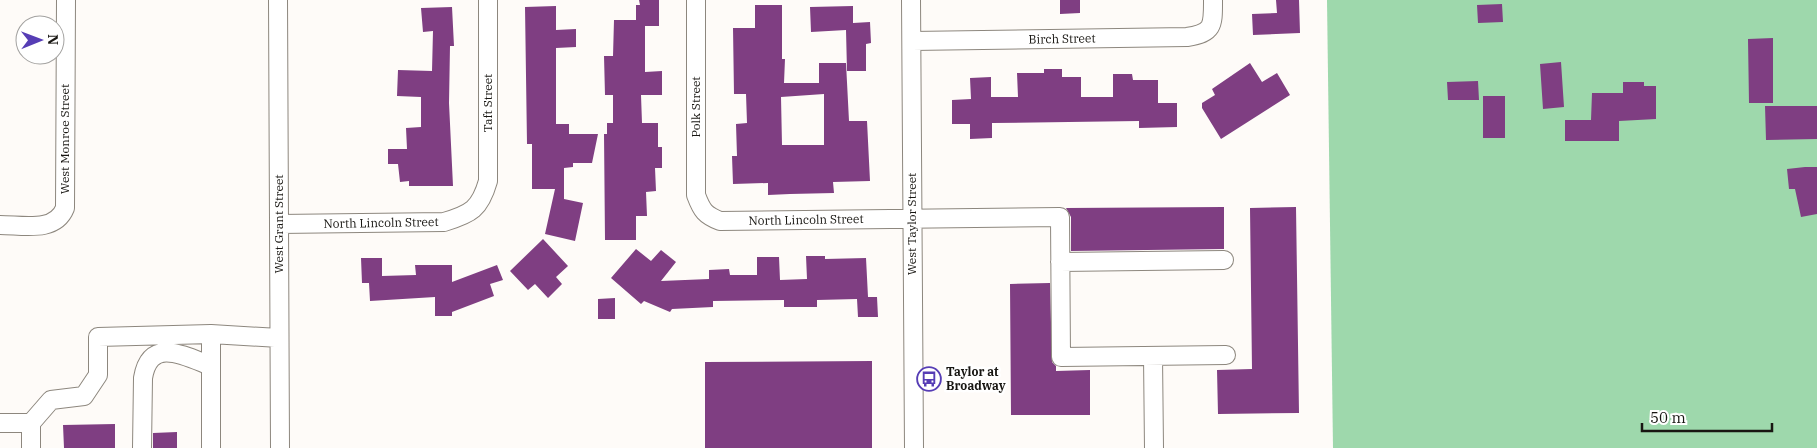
<svg xmlns="http://www.w3.org/2000/svg" width="1817" height="448" viewBox="0 0 1817 448" font-family="'IBM Plex Serif',serif">
<rect width="100%" height="100%" fill="#fefbf8"/>
<path fill="#9ed8ac" d="M 1327,0 L 1817,0 L 1817,448 L 1333,448 Z"/>
<path fill="#7f3e82" fill-rule="evenodd" d="M 639,0 L 659,0 L 659,26 L 645,26 L 645,72 L 662,71 L 662,95 L 641,95 L 642,123 L 658,123 L 658,147 L 662,147 L 662,168 L 655,168 L 656,191 L 646,192 L 647,216 L 636,216 L 636,240 L 605,240 L 604,134 L 607,134 L 607,123 L 613,123 L 613,95 L 605,95 L 604,56 L 613,56 L 614,20 L 636,20 L 636,5 L 640,5 Z
M 1060,0 L 1080,0 L 1080,13 L 1060,14 Z
M 1276,0 L 1299,0 L 1300,33 L 1253,35 L 1252,14 L 1277,13 Z
M 1502,4 L 1503,22 L 1478,23 L 1477,5 Z
M 755,5 L 782,5 L 782,59 L 785,59 L 784,83 L 819,83 L 819,63 L 846,63 L 849,121 L 867,121 L 870,181 L 833,182 L 834,193 L 790,194 L 768,195 L 768,183 L 733,184 L 732,156 L 737,156 L 736,124 L 747,123 L 746,94 L 734,94 L 733,28 L 755,28 ZM 824,94 L 824,145 L 782,145 L 781,97 Z
M 556,6 L 556,30 L 576,29 L 576,47 L 556,48 L 556,124 L 569,124 L 569,134 L 598,134 L 592,163 L 573,163 L 573,167 L 564,168 L 564,199 L 583,203 L 575,241 L 545,234 L 555,189 L 532,189 L 532,144 L 527,144 L 525,7 Z
M 853,6 L 853,23 L 870,22 L 871,43 L 866,44 L 866,71 L 847,71 L 846,30 L 811,32 L 810,7 Z
M 452,7 L 454,46 L 450,46 L 449,103 L 453,186 L 409,186 L 409,181 L 400,182 L 398,164 L 388,164 L 388,149 L 407,149 L 406,128 L 421,127 L 421,97 L 397,96 L 398,70 L 432,71 L 433,31 L 423,32 L 421,8 Z
M 1773,38 L 1773,103 L 1749,103 L 1748,39 Z
M 1561,62 L 1564,107 L 1543,109 L 1540,64 Z
M 1250,63 L 1262,82 L 1277,73 L 1290,95 L 1221,139 L 1202,108 L 1202,103 L 1215,95 L 1212,89 Z
M 1044,69 L 1062,69 L 1062,77 L 1081,77 L 1081,97 L 1113,97 L 1113,74 L 1132,74 L 1133,80 L 1158,80 L 1158,103 L 1177,103 L 1177,127 L 1139,128 L 1139,121 L 992,123 L 992,138 L 970,139 L 970,124 L 952,124 L 952,100 L 971,99 L 970,78 L 991,77 L 991,97 L 1018,97 L 1017,73 L 1044,73 Z
M 1478,81 L 1479,100 L 1448,100 L 1447,82 Z
M 1623,82 L 1644,82 L 1644,86 L 1656,86 L 1656,119 L 1619,121 L 1619,141 L 1565,141 L 1565,120 L 1591,120 L 1592,93 L 1623,93 Z
M 1483,96 L 1505,96 L 1505,138 L 1483,138 Z
M 1765,106 L 1817,106 L 1817,139 L 1766,140 Z
M 1805,167 L 1817,167 L 1817,214 L 1801,217 L 1795,189 L 1789,189 L 1787,169 Z
M 1224,207 L 1224,249 L 1071,251 L 1071,217 L 1066,208 Z
M 1296,207 L 1299,413 L 1218,414 L 1217,370 L 1252,369 L 1250,208 Z
M 543,239 L 568,266 L 556,277 L 562,284 L 548,298 L 535,284 L 528,290 L 510,271 Z
M 636,249 L 651,261 L 661,250 L 676,262 L 661,281 L 709,279 L 709,270 L 729,269 L 730,275 L 757,275 L 757,257 L 779,257 L 780,280 L 807,279 L 806,256 L 825,256 L 825,259 L 866,258 L 868,297 L 877,297 L 878,317 L 858,317 L 857,299 L 817,300 L 817,307 L 784,307 L 784,300 L 713,301 L 713,307 L 672,309 L 670,312 L 644,301 L 641,304 L 611,278 Z
M 361,258 L 382,258 L 382,276 L 416,275 L 415,265 L 452,265 L 452,282 L 497,265 L 503,280 L 490,284 L 494,296 L 452,312 L 452,316 L 435,316 L 435,297 L 370,301 L 369,283 L 362,283 Z
M 1050,283 L 1052,362 L 1056,366 L 1056,371 L 1090,370 L 1090,415 L 1011,415 L 1010,284 Z
M 615,298 L 615,319 L 598,319 L 598,299 Z
M 872,361 L 872,448 L 705,448 L 705,362 Z
M 115,424 L 115,448 L 64,448 L 63,425 Z
M 177,432 L 177,448 L 153,448 L 153,433 Z"/>
<g fill="none" stroke-linecap="round" stroke-linejoin="round">
<g stroke="#8d877e" stroke-width="20">
<path id="minor" d="M 278,0 L 280,448
M 696,0 L 696,195 C 702,211 705,215 720,221 L 1060,217 L 1061,357 L 1226,355
M 911,0 L 914,448
M 912,41 L 1187,37 C 1214,33 1213,25 1213,0
M 279,224 L 444,222 C 471,214 480,209 488,181 L 488,0
M 0,225 C 23,225 55,233 65,208 L 66,0
M 1060,262 L 1224,260
M 211,334 L 211,448
M 1153,356 L 1154,448
M 0,423 L 31,423 L 51,400 L 84,396 L 98,375 L 98,337 L 211,334 L 279,338
M 31,423 L 31,448
M 142,448 L 143,378 C 150,336 185,356 211,366"/>
</g>
<use href="#minor" stroke="#fff" stroke-width="18"/>
</g>
<defs>
<g id="bus-ring" transform="scale(1.25)"><circle r="9.5" fill="#fff" stroke="#563db5" stroke-width="1.5"/><path d="M-5-6H5V4H4V6H2V4H-2V6H-4V4H-5ZM-3.5-4V0h7V-4ZM-3.5 1.2v1.5H-2V1.2ZM2 1.2v1.5H3.5V1.2Z" fill="#563db5"/></g>
</defs>
<g fill-rule="evenodd">
<use href="#bus-ring" x="929" y="379"/>
</g>
<g text-anchor="middle" stroke-width="5" stroke-linejoin="round" paint-order="stroke">
<g font-size="12" fill="#181612" stroke="#fff">
<text transform="translate(1062 39) rotate(-1)" y="4">Birch Street</text>
<text transform="translate(488 103) rotate(-90)" y="4">Taft Street</text>
<text transform="translate(696 107) rotate(-90)" y="4">Polk Street</text>
<text transform="translate(65 139) rotate(-90)" y="4">West Monroe Street</text>
<text transform="translate(806 220) rotate(-1)" y="4">North Lincoln Street</text>
<text transform="translate(381 223) rotate(-1)" y="4">North Lincoln Street</text>
<text transform="translate(279 224) rotate(-90)" y="4">West Grant Street</text>
<text transform="translate(912 224) rotate(-90)" y="4">West Taylor Street</text>
</g>
<g font-size="12" font-weight="bold" fill="#181612" stroke="#fff" text-anchor="start">
<text x="946" y="376">Taylor at<tspan x="946" dy="14">Broadway</tspan></text>
</g>
</g>
<g transform="translate(40 40) rotate(89)"><circle r="24" fill="#ffffff" stroke="#a3a2a0"/>
<path d="M0-4L9 19L0 12L-9 19Z" fill="#563db5"/>
<text y="-8" font-size="14" font-weight="bold" text-anchor="middle" fill="#181612">N</text>
</g>
<path d="M1642 423v8h130v-8" fill="none" stroke="#181612" stroke-width="2.5"/>
<text x="1650" y="423" font-size="15" fill="#181612" stroke="#ffffff" stroke-width="4" paint-order="stroke">50 m</text>
</svg>
